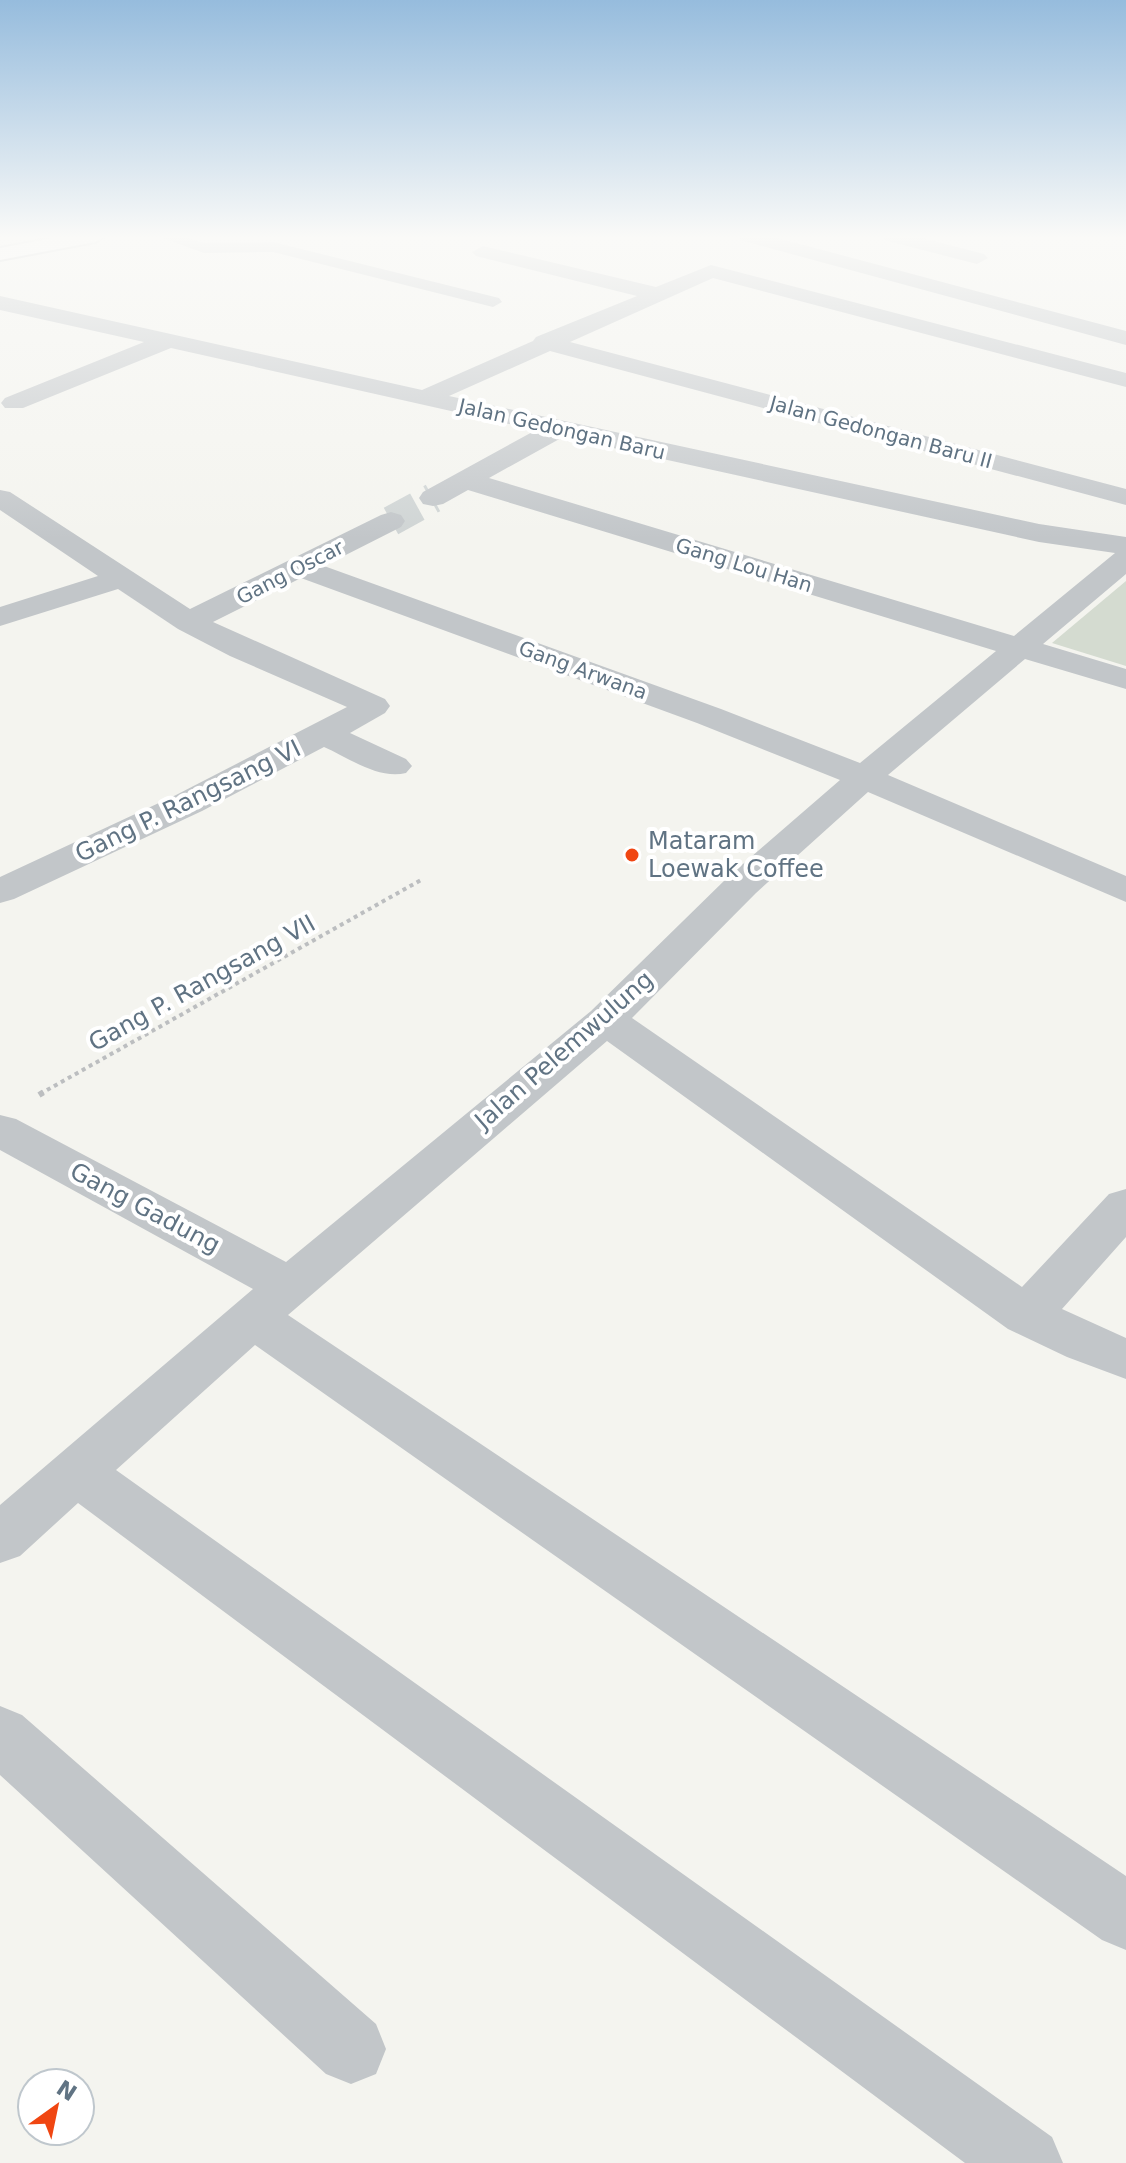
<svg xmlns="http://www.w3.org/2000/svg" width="1126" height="2163" viewBox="0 0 1126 2163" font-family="'DejaVu Sans',sans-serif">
<rect width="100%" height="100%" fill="#f4f4ef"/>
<path fill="#d4dbd0" d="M 1126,581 L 1126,666 L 1052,643 Z"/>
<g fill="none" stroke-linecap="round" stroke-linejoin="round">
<path stroke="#cfd4d4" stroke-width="30" stroke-dasharray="30 15" stroke-linecap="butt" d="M 391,521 L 433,498"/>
<g stroke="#b5b9bd" stroke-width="4">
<path id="primary" d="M 63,236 L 105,236 L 95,242 L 0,260 L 0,248 Z"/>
</g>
<path stroke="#bcbec0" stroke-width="4" stroke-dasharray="4 4" stroke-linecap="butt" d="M 40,1094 L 421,880"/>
<path stroke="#bcbec0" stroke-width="6" stroke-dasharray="5 5" stroke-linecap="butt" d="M 39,1095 L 44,1092"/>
<path fill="#c2c6c9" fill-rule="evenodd" d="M 157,236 L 181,236 L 205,243 L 273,242 L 499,298 L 502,302 L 493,307 L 273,252 L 204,253 Z"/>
<path fill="#c2c6c9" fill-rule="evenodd" d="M 737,236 L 770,236 L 1126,331 L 1126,345 L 740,240 Z
M 881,236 L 915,236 L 984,254 L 988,258 L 977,264 L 884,240 Z
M 483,246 L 656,287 L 711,265 L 1126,373 L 1126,387 L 713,278 L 570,342 L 1126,489 L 1126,505 L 550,351 L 449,396 L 1039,524 L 1126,537 L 1126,574 L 1043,644 L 1126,669 L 1126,689 L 1025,659 L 888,775 L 1126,876 L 1126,902 L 868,792 L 756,893 L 632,1018 L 1022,1287 L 1109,1194 L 1126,1189 L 1126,1237 L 1062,1309 L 1126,1338 L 1126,1379 L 1067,1357 L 1008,1329 L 607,1041 L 288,1315 L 1126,1876 L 1126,1950 L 1102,1940 L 255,1345 L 116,1470 L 1052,2137 L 1063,2163 L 965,2163 L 78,1503 L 20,1556 L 0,1563 L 0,1505 L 253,1289 L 0,1150 L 0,1115 L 16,1119 L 286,1262 L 591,1011 L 728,877 L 840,780 L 697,723 L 301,578 L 213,622 L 385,699 L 390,706 L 385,713 L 350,733 L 406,759 L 412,766 L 406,773 C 379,780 349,758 324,747 L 202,811 L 14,899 L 0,903 L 0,877 L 176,795 L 347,707 L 230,656 L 178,629 L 118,589 L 0,626 L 0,607 L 98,576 L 0,510 L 0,490 L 10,492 L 190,609 L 381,515 L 391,512 L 401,515 L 405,521 L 401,527 L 324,566 L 721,709 L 860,763 L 996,651 L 468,490 L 443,504 L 433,506 L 423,504 L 419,498 L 423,492 L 536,430 L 171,348 L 23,408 L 5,408 L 1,403 L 5,398 L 144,342 L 0,310 L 0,296 L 422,390 L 533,341 L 536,337 L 637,296 L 476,256 L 472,252 ZM 563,437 L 1039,542 L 1115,553 L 1014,636 L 489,478 Z
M 0,1706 L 22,1715 L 376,2024 L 386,2049 L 376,2074 L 351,2084 L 326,2074 L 0,1775 Z"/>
<use href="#primary" fill="#fff" fill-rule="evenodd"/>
</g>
<linearGradient id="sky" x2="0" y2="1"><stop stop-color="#96bcdd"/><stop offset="0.44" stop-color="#fafaf8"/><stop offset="1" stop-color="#fafaf8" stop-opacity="0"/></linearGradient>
<rect width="1126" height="539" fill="url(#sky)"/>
<circle fill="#f04612" stroke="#fff" stroke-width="3" cx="632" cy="855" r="8"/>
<g text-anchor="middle" stroke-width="8" stroke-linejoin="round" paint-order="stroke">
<g font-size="20" fill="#607383" stroke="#fff">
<text transform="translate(562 429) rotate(13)" y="7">Jalan Gedongan Baru</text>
<text transform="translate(881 432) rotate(15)" y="7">Jalan Gedongan Baru II</text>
<text transform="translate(744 565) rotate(17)" y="7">Gang Lou Han</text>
<text transform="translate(290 572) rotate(-27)" y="7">Gang Oscar</text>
<text transform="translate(583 670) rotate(20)" y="7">Gang Arwana</text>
</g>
<g font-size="24" fill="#607383" stroke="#fff">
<text transform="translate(188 801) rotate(-26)" y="8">Gang P. Rangsang VI</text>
<text transform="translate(202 983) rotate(-29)" y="8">Gang P. Rangsang VII</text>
<text transform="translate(564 1050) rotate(-41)" y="8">Jalan Pelemwulung</text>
<text transform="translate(145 1208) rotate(28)" y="8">Gang Gadung</text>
</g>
<g font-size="24" fill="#607383" stroke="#fff" text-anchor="start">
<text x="648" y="849">Mataram<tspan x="648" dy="28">Loewak Coffee</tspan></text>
</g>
</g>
<g transform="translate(56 2107) rotate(33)"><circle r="38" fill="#ffffff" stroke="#bfc7cd" stroke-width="2"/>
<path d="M0-6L14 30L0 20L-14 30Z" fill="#f04612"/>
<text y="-12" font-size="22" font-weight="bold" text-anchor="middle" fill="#607383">N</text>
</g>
</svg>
